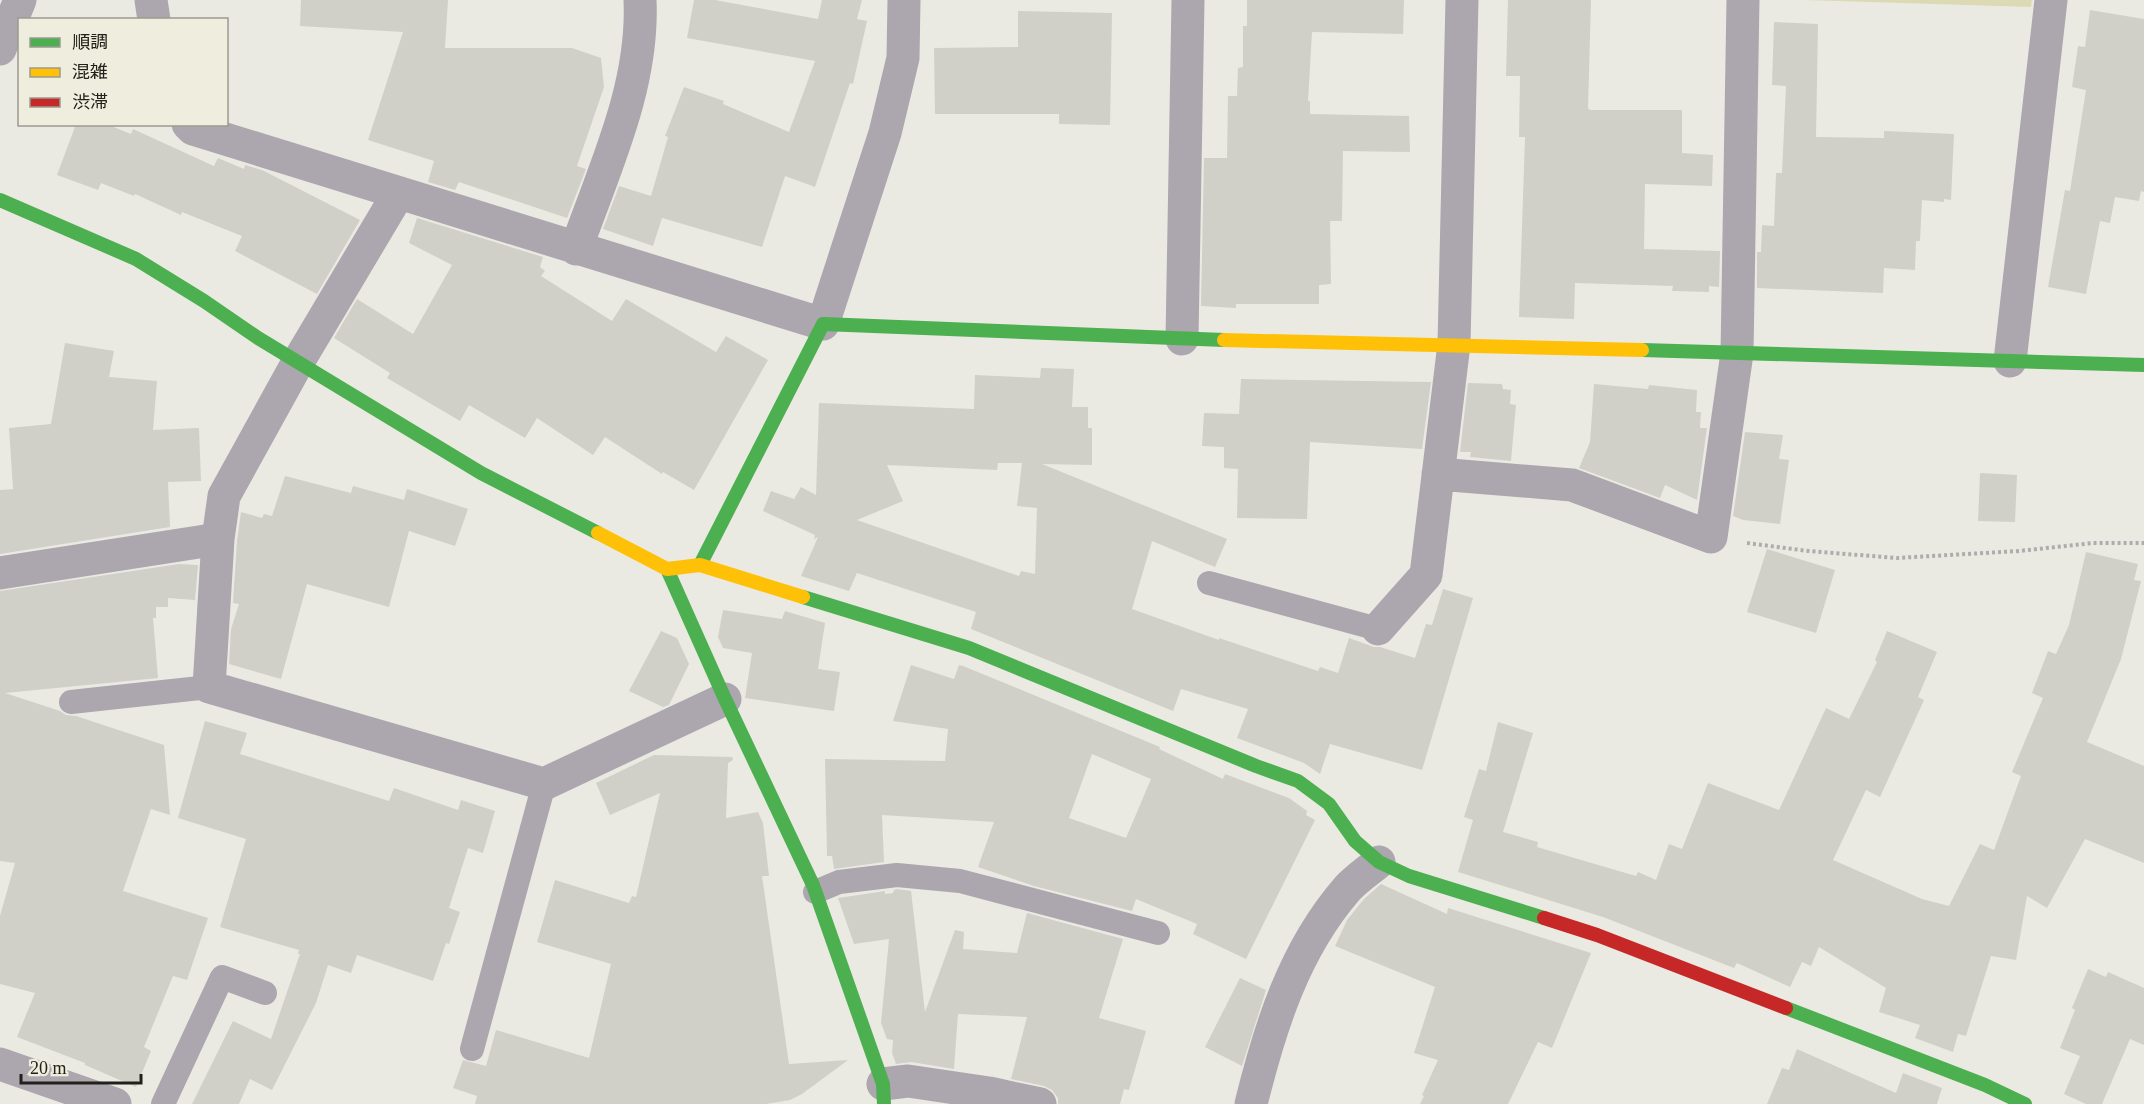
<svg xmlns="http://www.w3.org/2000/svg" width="2144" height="1104" viewBox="0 0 2144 1104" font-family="'Times New Roman','Noto Sans JP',serif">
<rect width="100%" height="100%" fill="#eaeae2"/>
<path fill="#dcdab5" d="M 1804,0 L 2032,0 L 2031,7 Z"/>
<path fill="#d0d0c9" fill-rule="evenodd" d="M 301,0 L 448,0 L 445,48 L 572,48 L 601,58 L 604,87 L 577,166 L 586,169 L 567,218 L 459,182 L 455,190 L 428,182 L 434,161 L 368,140 L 403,32 L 300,26 Z
M 694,0 L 715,0 L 818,19 L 822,0 L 862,0 L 857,19 L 867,21 L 853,84 L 850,83 L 815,187 L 785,176 L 762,247 L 662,218 L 653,246 L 603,229 L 619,186 L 651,196 L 668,137 L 665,136 L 684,87 L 724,101 L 723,104 L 789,132 L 815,61 L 687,38 Z
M 1247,0 L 1404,0 L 1403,34 L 1312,32 L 1308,101 L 1310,101 L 1310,114 L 1409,116 L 1410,152 L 1343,151 L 1342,221 L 1330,221 L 1331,284 L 1319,285 L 1319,304 L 1236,304 L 1236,308 L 1201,306 L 1204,158 L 1227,158 L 1228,96 L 1237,96 L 1238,68 L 1243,67 L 1243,26 L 1247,26 Z
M 1508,0 L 1591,0 L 1588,108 L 1590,110 L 1682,110 L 1682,153 L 1713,155 L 1712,186 L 1645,184 L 1644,249 L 1720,251 L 1719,287 L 1709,286 L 1709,292 L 1672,291 L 1673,286 L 1575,283 L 1574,319 L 1519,317 L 1525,137 L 1519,137 L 1520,76 L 1506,76 Z
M 2090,10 L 2144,19 L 2144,192 L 2141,191 L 2139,201 L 2115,197 L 2110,223 L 2100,221 L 2086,294 L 2048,287 L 2065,190 L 2070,191 L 2086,90 L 2072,87 L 2078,46 L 2085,47 Z
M 1018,11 L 1112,13 L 1110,125 L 1059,124 L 1059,114 L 935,114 L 934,48 L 1018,47 Z
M 1774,22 L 1818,24 L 1816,137 L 1884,138 L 1884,131 L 1954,134 L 1951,200 L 1944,199 L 1944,202 L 1922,200 L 1920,241 L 1916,241 L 1915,270 L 1884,268 L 1883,293 L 1757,288 L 1757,252 L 1761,252 L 1762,225 L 1774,226 L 1776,173 L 1782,173 L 1786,86 L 1772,85 Z
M 76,124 L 106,124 L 131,134 L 133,129 L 214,166 L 218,158 L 244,169 L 245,165 L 262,170 L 360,220 L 317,294 L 235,251 L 242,236 L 182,212 L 181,215 L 135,194 L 134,196 L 101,183 L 98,190 L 57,175 Z
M 417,218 L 543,257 L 540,267 L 545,271 L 541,276 L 612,321 L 626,299 L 716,352 L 726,336 L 768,360 L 694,490 L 663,472 L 662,474 L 605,437 L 593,455 L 537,418 L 525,438 L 469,405 L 460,421 L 387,378 L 390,373 L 334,338 L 357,299 L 413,334 L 452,265 L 409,243 Z
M 65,343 L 114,351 L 109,377 L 157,381 L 153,430 L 199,428 L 201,481 L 168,482 L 170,527 L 0,554 L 0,490 L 13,489 L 9,428 L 51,424 Z
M 1041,368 L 1074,369 L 1072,407 L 1088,407 L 1088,428 L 1092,428 L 1092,465 L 1042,464 L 1227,539 L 1215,567 L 1152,541 L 1132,609 L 1219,640 L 1219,638 L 1318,671 L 1320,667 L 1338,673 L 1349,638 L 1374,647 L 1380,647 L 1415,658 L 1426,624 L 1432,625 L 1443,589 L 1473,598 L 1422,770 L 1330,744 L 1320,774 L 1304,763 L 1237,738 L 1248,709 L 1181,689 L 1173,711 L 971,629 L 976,612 L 857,573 L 849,591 L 801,576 L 818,537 L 814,539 L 815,535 L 763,511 L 771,491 L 794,499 L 801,487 L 816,495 L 819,403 L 974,409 L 975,375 L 1040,378 ZM 998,463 L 1022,463 L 1017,506 L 1037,508 L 1035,574 L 1021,571 L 1019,576 L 857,520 L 903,501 L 887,465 L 997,470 Z
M 1241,379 L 1431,382 L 1422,449 L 1310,442 L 1307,519 L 1237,518 L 1238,469 L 1224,468 L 1224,447 L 1202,446 L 1204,413 L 1239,414 Z
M 1468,383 L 1502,384 L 1503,389 L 1511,390 L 1510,404 L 1516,405 L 1511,461 L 1470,457 L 1471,452 L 1460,452 Z
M 1594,384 L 1648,389 L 1649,385 L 1697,390 L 1696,412 L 1701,412 L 1700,428 L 1707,428 L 1697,500 L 1665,485 L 1660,498 L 1579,468 L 1590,442 Z
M 1745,432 L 1783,435 L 1779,459 L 1789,460 L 1780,524 L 1743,520 L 1733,516 Z
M 1980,473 L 2017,475 L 2015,522 L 1978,521 Z
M 285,476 L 351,493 L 353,486 L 404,500 L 407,489 L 468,509 L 455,546 L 409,531 L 389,607 L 307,584 L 281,679 L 229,664 L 231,629 L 239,604 L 233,603 L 237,541 L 241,512 L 262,518 L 264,514 L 272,516 Z
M 1767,549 L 1835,570 L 1816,633 L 1747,612 Z
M 2086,552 L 2138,564 L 2134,580 L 2141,581 L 2121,659 L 2087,742 L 2144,766 L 2144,863 L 2085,839 L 2047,908 L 2027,896 L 2016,960 L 1991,956 L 1966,1036 L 1958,1034 L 1953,1052 L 1915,1038 L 1920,1025 L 1879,1012 L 1886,988 L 1819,947 L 1811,966 L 1802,962 L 1790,987 L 1737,963 L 1734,968 L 1603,917 L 1458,872 L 1473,820 L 1464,817 L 1479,769 L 1486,771 L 1498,722 L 1533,733 L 1503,832 L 1538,842 L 1537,847 L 1636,876 L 1638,872 L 1656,880 L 1669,844 L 1682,849 L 1708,783 L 1779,810 L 1826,708 L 1849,719 L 1877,662 L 1875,660 L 1887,631 L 1937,652 L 1918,697 L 1924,700 L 1880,797 L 1866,790 L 1833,860 L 1922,899 L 1949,906 L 1980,844 L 1994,850 L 2021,776 L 2012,772 L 2043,698 L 2032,693 L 2048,651 L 2056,654 L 2069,625 Z
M 179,564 L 198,565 L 195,600 L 168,598 L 168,607 L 156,607 L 156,618 L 153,618 L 158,678 L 5,693 L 60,711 L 66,715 L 76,716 L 164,745 L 170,815 L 151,809 L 123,891 L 208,918 L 187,980 L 173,976 L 144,1047 L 151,1051 L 136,1087 L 85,1065 L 85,1063 L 17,1037 L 35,993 L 0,984 L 0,916 L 15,863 L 0,861 L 0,591 Z
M 723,610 L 782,619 L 785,611 L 825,623 L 818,669 L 840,672 L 834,711 L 745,698 L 752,653 L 723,648 L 718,637 Z
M 661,631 L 677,638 L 689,664 L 669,705 L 663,707 L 629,691 Z
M 911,665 L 954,679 L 959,665 L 963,666 L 1160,747 L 1159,749 L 1223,779 L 1225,774 L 1289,798 L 1307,811 L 1306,815 L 1315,820 L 1246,959 L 1193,934 L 1197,924 L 1136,899 L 1132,911 L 1034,886 L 978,867 L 994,822 L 882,815 L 884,862 L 834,869 L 832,856 L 827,856 L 825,759 L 945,761 L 948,729 L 893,721 ZM 1092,754 L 1151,779 L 1126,838 L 1069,818 Z
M 205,721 L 247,733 L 240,754 L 389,801 L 394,788 L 458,810 L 461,800 L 495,811 L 483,853 L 468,848 L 449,908 L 460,912 L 449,944 L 446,943 L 433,981 L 357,955 L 351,973 L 328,965 L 316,1003 L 272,1090 L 250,1079 L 239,1104 L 192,1104 L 233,1021 L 271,1039 L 300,954 L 298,954 L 299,950 L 220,927 L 246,839 L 178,818 Z
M 654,755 L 732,757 L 733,760 L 728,763 L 726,818 L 758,812 L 763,823 L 769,876 L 762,876 L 789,1064 L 848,1060 L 802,1094 L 790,1100 L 766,1104 L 475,1104 L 477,1096 L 453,1088 L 463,1060 L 486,1066 L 496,1030 L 589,1058 L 611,964 L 537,942 L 555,880 L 629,903 L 632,896 L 636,897 L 660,793 L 610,815 L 596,783 Z
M 1381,884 L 1447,914 L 1448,908 L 1591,953 L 1552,1048 L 1538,1042 L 1508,1104 L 1420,1104 L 1424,1096 L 1422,1095 L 1438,1060 L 1414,1053 L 1435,987 L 1335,946 L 1347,920 L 1364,899 Z
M 897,889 L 911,891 L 925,1012 L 955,930 L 964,932 L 963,949 L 1017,953 L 1027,913 L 1123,939 L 1099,1018 L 1146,1031 L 1129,1090 L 1124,1089 L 1120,1104 L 1058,1104 L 1058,1098 L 1052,1090 L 1044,1086 L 1011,1079 L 1027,1017 L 958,1014 L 954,1069 L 911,1062 L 896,1064 L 892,1053 L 893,1040 L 887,1039 L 881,1023 L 889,939 L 854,944 L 838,898 L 885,891 L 885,894 L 893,893 L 894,890 Z
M 2088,969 L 2106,977 L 2108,972 L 2144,988 L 2144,1045 L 2130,1039 L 2102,1104 L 2086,1104 L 2064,1094 L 2080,1056 L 2060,1048 L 2075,1010 L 2072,1008 Z
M 1240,978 L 1266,990 L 1242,1066 L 1205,1047 Z
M 1797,1049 L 1896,1093 L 1903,1073 L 1942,1088 L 1937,1104 L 1767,1104 L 1782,1068 L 1789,1070 Z"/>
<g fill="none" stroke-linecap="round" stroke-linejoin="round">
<path stroke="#afacae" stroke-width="4" stroke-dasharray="3 3" stroke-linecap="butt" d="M 1747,543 L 1808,551 L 1897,558 L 2019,551 L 2093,543 L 2144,543"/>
<path stroke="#aca6ae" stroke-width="24" d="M 1209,583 L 1378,629
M 71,702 L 209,687
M 815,892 L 839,882 L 897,875 L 960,881 L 1158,933
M 472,1049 L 544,784
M 163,1104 L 222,977 L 265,993"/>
<path stroke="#aca6ae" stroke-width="33" d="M 151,0 L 154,20
M 0,49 L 20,0
M 188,124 L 193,129 L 823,324 L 885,133 L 903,58 L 904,0
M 398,194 L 298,362 L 224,496 L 218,539 L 209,687 L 544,784 L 725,699
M 576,249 C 604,169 644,87 640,0
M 1182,339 L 1188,0
M 2010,361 L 2051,0
M 1438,474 L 1572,485 L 1711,537 L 1737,353 L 1743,0
M 0,573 L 218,539
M 1378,629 L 1426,575 L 1454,344 L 1462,0
M 0,1064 L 115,1104
M 883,1084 L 908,1081 L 989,1093 L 1040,1104
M 1251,1104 C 1270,1027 1294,950 1347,889 C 1356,879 1368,871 1379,862"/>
<path stroke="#4caf50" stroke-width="14" d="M 0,200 L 136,259 L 204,301 L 258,338 L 481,473 L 598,533
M 1642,350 L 2144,365
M 700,565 L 823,324 L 1224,340
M 667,569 L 725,699 L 813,885 L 883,1084 L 884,1104
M 803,597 L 969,648 L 1256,766 L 1298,781 L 1329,804 L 1355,841 L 1379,862 L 1409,876 L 1544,918
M 1786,1008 L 1985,1085 L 2025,1104"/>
<path stroke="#ffc107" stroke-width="14" d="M 1224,340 L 1642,350
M 598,533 L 667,569 L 700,565 L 803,597"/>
<path stroke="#c62828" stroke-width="14" d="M 1544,918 L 1597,935 L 1786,1008"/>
</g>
<rect x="18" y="18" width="210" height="108" fill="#eeedde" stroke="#9c9b90" stroke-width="1.5"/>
<rect x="30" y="38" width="30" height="9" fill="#4caf50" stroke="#9c9b90" stroke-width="1.5"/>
<text x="72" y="48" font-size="18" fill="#21211b">順調</text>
<rect x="30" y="68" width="30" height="9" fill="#ffc107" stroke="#9c9b90" stroke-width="1.5"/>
<text x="72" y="78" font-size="18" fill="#21211b">混雑</text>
<rect x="30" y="98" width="30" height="9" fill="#c62828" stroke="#9c9b90" stroke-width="1.5"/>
<text x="72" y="108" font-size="18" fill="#21211b">渋滞</text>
<path d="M21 1074v9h120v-9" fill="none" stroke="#21211b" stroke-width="3"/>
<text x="30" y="1074" font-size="18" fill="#21211b" stroke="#eeedde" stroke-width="4.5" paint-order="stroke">20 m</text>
</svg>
